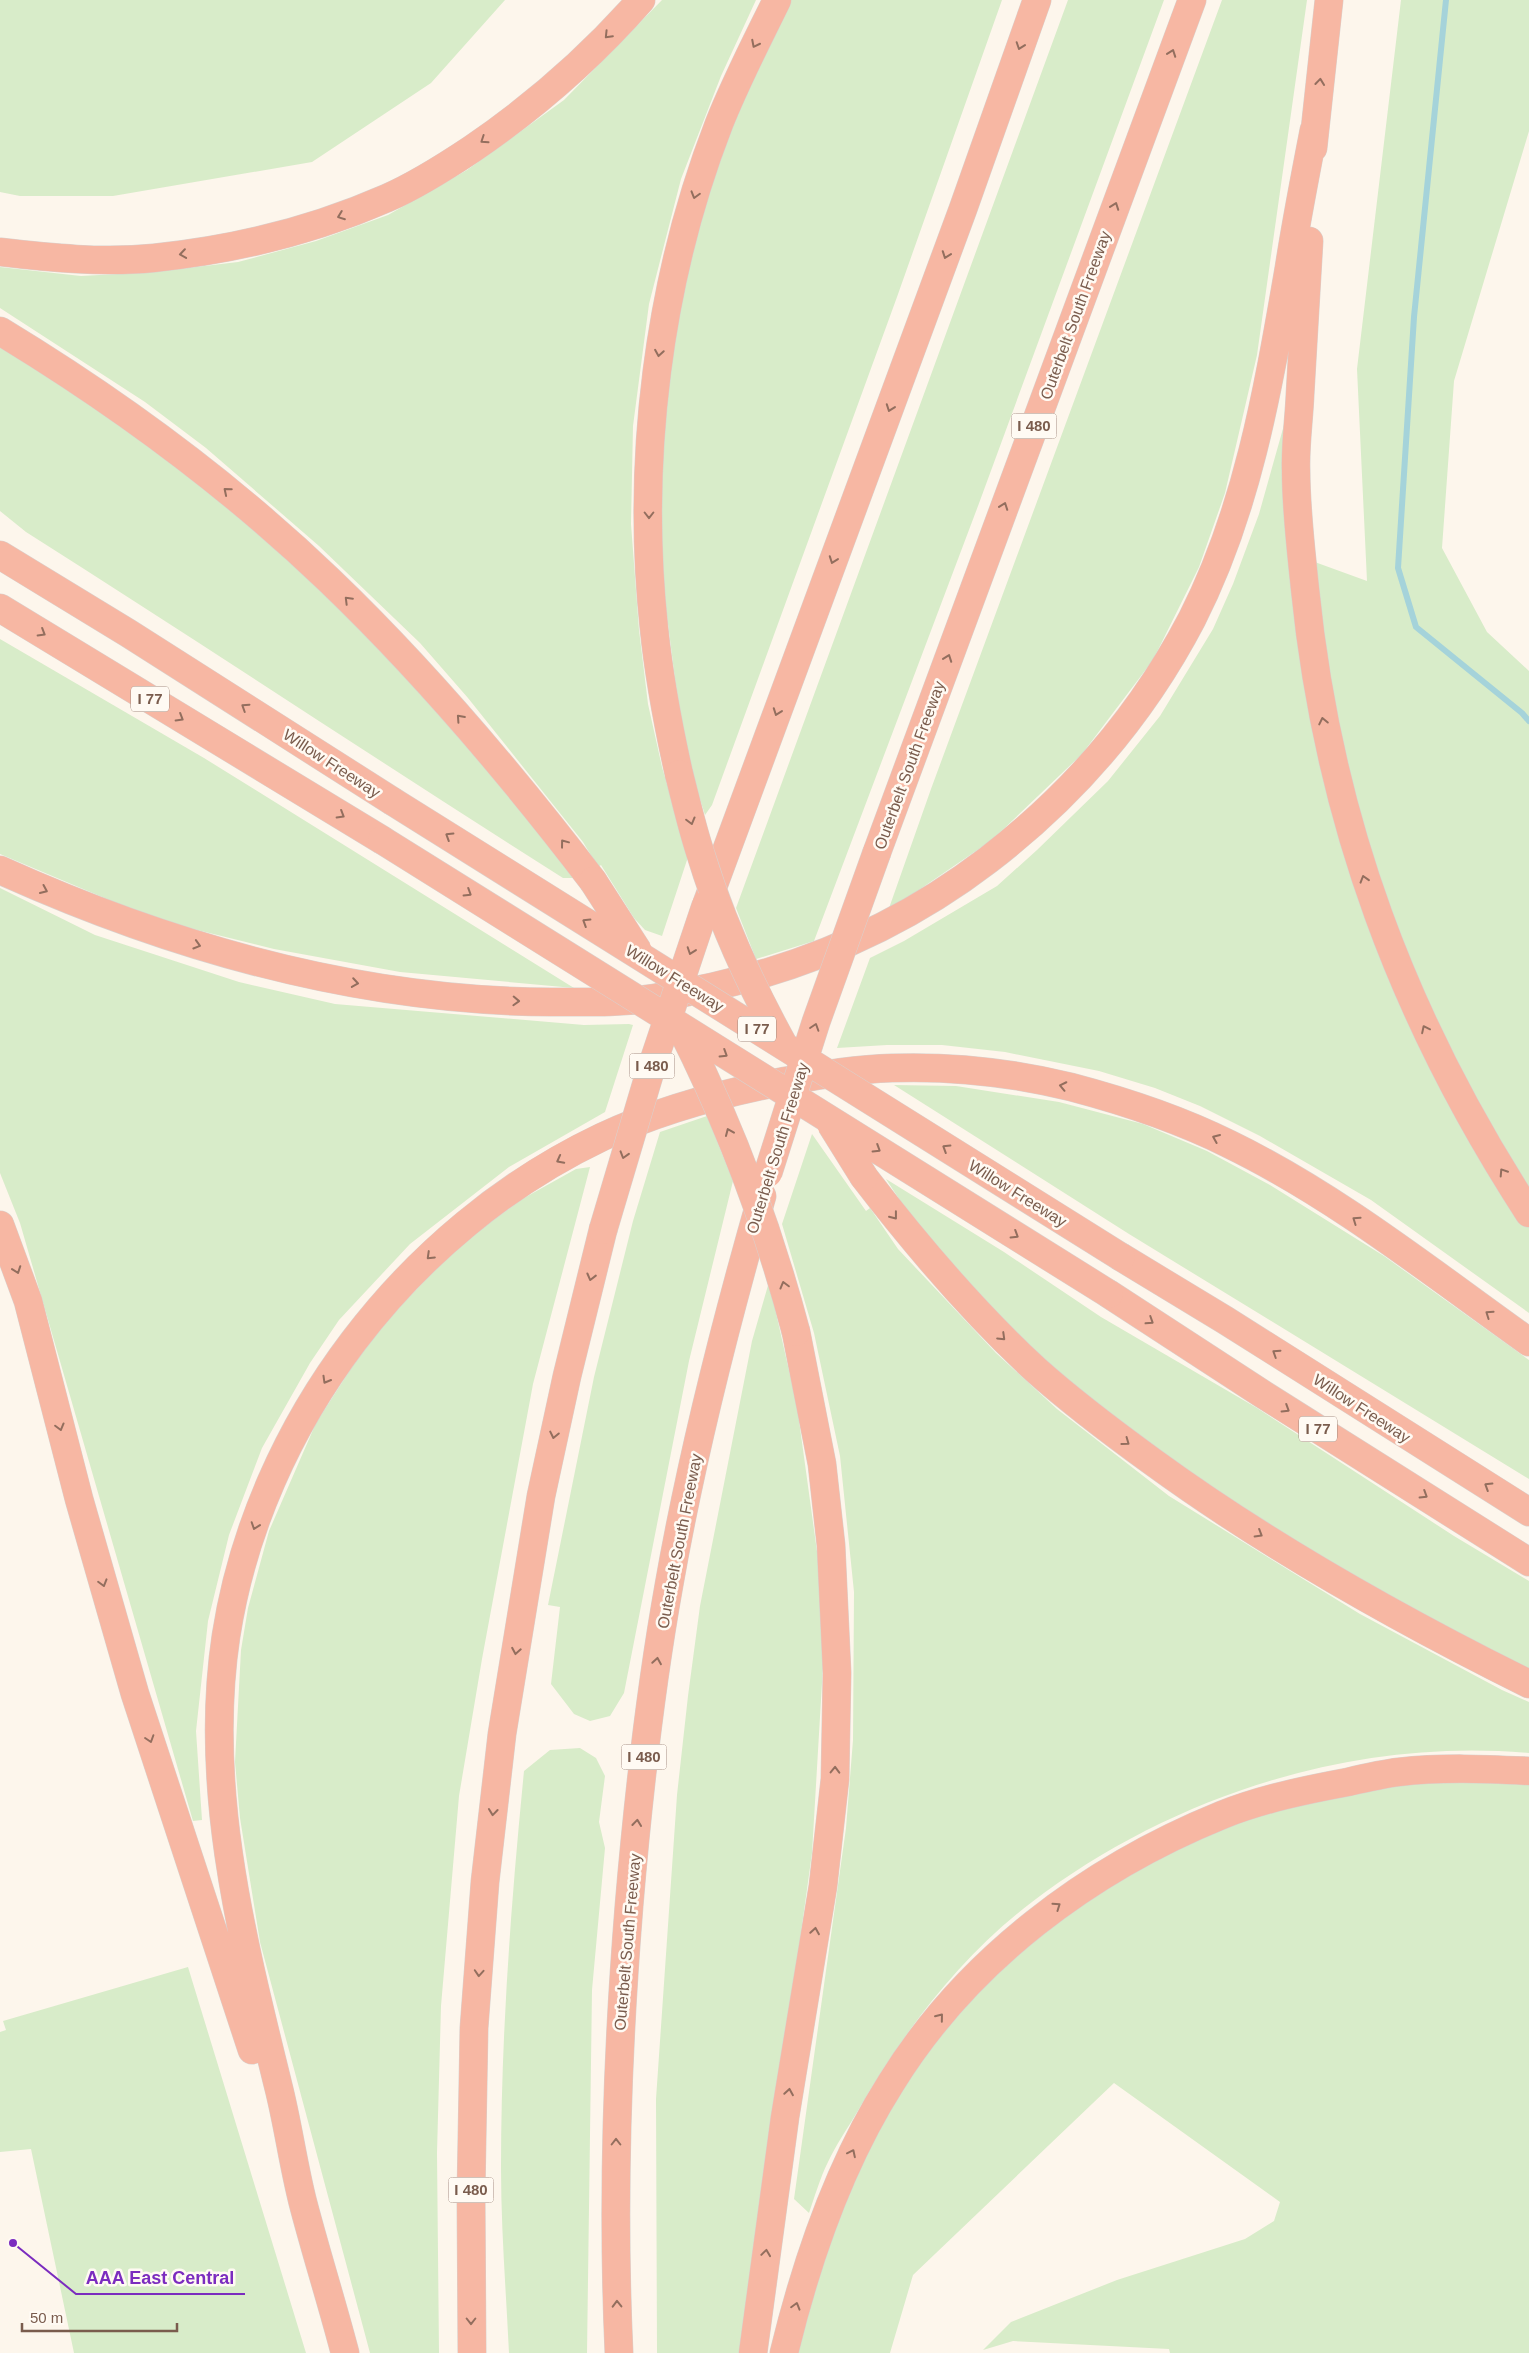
<svg xmlns="http://www.w3.org/2000/svg" width="1529" height="2353" viewBox="0 0 1529 2353" font-family="Helvetica,sans-serif">
<rect width="100%" height="100%" fill="#fdf6ec"/>
<path fill="#d8ecc9" d="M 0,0 L 505,0 L 431,83 L 312,162 L 113,196 L 20,196 L 0,192 Z
M 662,0 L 756,0 L 721,76 L 681,179 L 649,304 L 633,426 L 631,524 L 639,630 L 648,704 L 662,767 L 688,857 L 662,936 L 645,930 L 634,918 L 601,865 L 598,867 L 583,842 L 468,698 L 420,643 L 319,546 L 206,448 L 145,402 L 0,308 L 0,267 L 81,276 L 154,272 L 238,262 L 316,241 L 388,215 L 467,170 L 564,100 Z
M 790,0 L 1002,0 L 897,297 L 712,805 L 705,815 L 688,761 L 675,679 L 660,561 L 659,488 L 672,346 L 700,216 L 729,134 L 765,46 Z
M 1068,0 L 1164,0 L 978,506 L 814,941 L 756,959 L 736,908 Z
M 1222,0 L 1307,0 L 1257,355 L 1225,493 L 1199,567 L 1153,660 L 1082,754 L 992,840 L 888,911 L 931,789 Z
M 1401,0 L 1529,0 L 1529,131 L 1454,381 L 1442,548 L 1487,632 L 1529,671 L 1529,1213 L 1366,885 L 1301,557 L 1367,581 L 1357,369 Z
M 0,344 L 38,364 L 206,486 L 321,589 L 446,719 L 576,878 L 563,878 C 383,764 206,646 26,532 L 0,511 Z
M 1284,425 L 1328,787 L 1529,1226 L 1529,1313 L 1371,1200 L 1260,1136 L 1200,1106 L 1155,1088 L 1099,1071 L 1005,1052 L 942,1045 L 887,1045 L 837,1048 L 870,958 L 904,941 L 997,886 L 1037,850 L 1108,781 L 1160,716 L 1213,629 L 1233,584 L 1259,514 Z
M 0,639 L 204,758 L 574,988 L 400,972 L 274,949 L 189,928 L 133,910 L 0,854 Z
M 0,888 L 95,935 L 239,982 L 335,1004 L 584,1025 L 629,1024 L 633,1025 L 605,1112 L 509,1167 L 410,1244 L 339,1320 L 310,1363 L 262,1448 L 229,1535 L 208,1621 L 196,1731 L 202,1820 L 193,1821 L 20,1223 L 0,1173 Z
M 894,1085 L 956,1086 L 1059,1102 L 1143,1124 L 1207,1151 L 1270,1185 L 1384,1256 L 1529,1360 L 1529,1479 L 1129,1234 Z
M 707,1116 L 733,1181 L 689,1361 L 624,1693 L 610,1716 L 590,1721 L 574,1714 L 551,1684 L 560,1607 L 548,1605 L 594,1377 L 633,1221 L 660,1132 Z
M 812,1134 L 866,1211 L 870,1208 L 898,1249 L 996,1353 L 1057,1409 L 1169,1496 L 1360,1614 L 1502,1690 L 1529,1702 L 1529,1753 C 1354,1737 1171,1796 1032,1902 C 958,1958 902,2034 856,2114 C 847,2129 836,2145 828,2162 C 820,2178 815,2196 809,2213 L 794,2199 L 846,1828 L 853,1740 L 854,1592 L 840,1456 L 814,1333 L 782,1224 Z
M 590,1167 L 533,1384 L 482,1659 L 459,1796 L 441,2006 L 437,2153 L 439,2353 L 370,2353 L 260,1942 L 240,1818 L 235,1762 L 241,1650 L 248,1608 L 269,1531 L 316,1423 L 359,1356 L 387,1320 L 459,1245 L 524,1198 L 576,1169 Z
M 886,1179 L 1004,1252 L 1101,1317 L 1257,1408 L 1454,1536 L 1529,1581 L 1529,1670 L 1421,1614 L 1294,1541 L 1215,1491 L 1050,1370 L 922,1234 Z
M 769,1282 L 797,1406 L 819,1566 L 823,1666 L 812,1853 L 743,2353 L 657,2353 L 656,2099 L 677,1795 L 688,1696 L 700,1606 L 752,1341 Z
M 580,1748 L 596,1758 L 605,1776 L 599,1822 L 605,1848 L 592,1990 L 587,2353 L 509,2353 C 506,2291 501,2229 501,2168 C 501,2035 511,1903 524,1771 L 550,1750 Z
M 1529,1771 L 1529,2353 L 1170,2353 L 1169,2349 L 1013,2341 L 983,2350 L 1011,2322 L 1117,2280 L 1245,2239 L 1274,2221 L 1280,2202 L 1114,2083 L 913,2275 L 890,2353 L 784,2353 L 891,2082 L 1042,1916 L 1294,1792 Z
M 188,1967 L 306,2353 L 74,2353 L 31,2149 L 0,2152 L 0,2032 L 6,2030 L 3,2021 Z"/>
<g fill="none" stroke-linecap="round" stroke-linejoin="round">
<path stroke="#a5d3da" stroke-width="6" d="M 1446,0 L 1414,317 L 1398,568 L 1416,627 L 1522,713 L 1529,721"/>
<g stroke="#dad1cd" stroke-width="29">
<path id="highway" d="M 1313,148 L 1329,0
M 1309,241 C 1306,292 1303,343 1300,395 C 1299,420 1295,446 1296,471 C 1296,510 1301,550 1305,589 C 1328,819 1403,1019 1529,1213
M 0,252 C 51,258 103,263 154,258 C 233,250 314,230 387,198 C 417,185 445,167 472,149 C 535,106 591,57 641,0
M 0,331 C 117,402 230,485 329,580 C 426,673 512,775 593,881
M 0,555 L 128,633 L 392,801
M 0,608 L 382,840
M 679,774 C 668,725 659,677 654,628 C 636,460 658,281 719,124 C 736,81 757,41 777,0
M 877,852 L 1192,0
M 0,870 C 173,948 360,1001 551,1002 C 585,1002 621,1003 654,998 C 778,979 889,936 988,860 C 1074,794 1142,715 1192,619 C 1248,509 1268,389 1289,268 C 1296,222 1305,176 1314,130
M 707,903 L 963,209 L 1037,0
M 864,1177 C 917,1246 972,1311 1036,1370 C 1073,1403 1113,1433 1153,1462 C 1271,1548 1398,1619 1529,1684
M 0,1225 L 28,1301 L 79,1499 L 135,1694 L 252,2050
M 1121,1257 L 1225,1320 L 1529,1512
M 1109,1294 L 1261,1393 L 1529,1562
M 345,2353 C 332,2303 316,2253 303,2203 C 293,2164 288,2124 278,2085 C 242,1938 203,1788 226,1636 C 259,1423 408,1229 602,1137 C 659,1110 723,1093 785,1081 C 821,1075 856,1069 892,1068 C 951,1066 1014,1073 1071,1087 C 1124,1101 1179,1119 1229,1144 C 1336,1196 1432,1273 1529,1342
M 472,2353 L 471,2194 L 474,2028 L 485,1882 L 502,1734 L 541,1496 L 567,1376 L 603,1230
M 619,2353 C 612,2204 617,2055 629,1906 C 638,1799 650,1691 669,1585 C 692,1454 725,1325 762,1196
M 753,2353 L 785,2117 L 823,1886 L 835,1779 L 837,1673 L 831,1545 L 822,1464 L 796,1332
M 784,2353 C 807,2258 839,2165 891,2083 C 967,1960 1089,1869 1222,1815 C 1262,1799 1305,1790 1348,1782 C 1365,1778 1382,1774 1399,1772 C 1442,1767 1486,1769 1529,1771"/>
</g>
<use href="#highway" stroke="#f7b7a3" stroke-width="28"/>
<g stroke="#dad1cd" stroke-width="29" stroke-linecap="butt">
<path id="highway-bridge" d="M 679,774 C 686,801 692,828 701,855 C 721,921 750,984 783,1044
M 392,801 L 1121,1257
M 382,840 L 1109,1294
M 593,881 L 638,951
M 681,1028 C 730,1125 768,1226 796,1332
M 831,1124 L 864,1177
M 768,1173 L 816,1022 L 877,852
M 603,1230 L 650,1072 L 706,905"/>
</g>
<use href="#highway-bridge" stroke="#f7b7a3" stroke-width="28"/>
</g>
<defs><path id="oneway-chevron" d="M-2-3.5L2.5 0L-2 3.5" fill="none" stroke-width="1.6" stroke-linecap="round" stroke-linejoin="round" transform="scale(1.25)"/></defs>
<g stroke="#936e5e">
<use href="#oneway-chevron" transform="translate(608 35) rotate(134)"/>
<use href="#oneway-chevron" transform="translate(755 44) rotate(117)"/>
<use href="#oneway-chevron" transform="translate(1020 46) rotate(109)"/>
<use href="#oneway-chevron" transform="translate(1172 53) rotate(-70)"/>
<use href="#oneway-chevron" transform="translate(1320 82) rotate(-84)"/>
<use href="#oneway-chevron" transform="translate(484 140) rotate(146)"/>
<use href="#oneway-chevron" transform="translate(695 195) rotate(106)"/>
<use href="#oneway-chevron" transform="translate(1115 206) rotate(-70)"/>
<use href="#oneway-chevron" transform="translate(341 216) rotate(159)"/>
<use href="#oneway-chevron" transform="translate(183 254) rotate(172)"/>
<use href="#oneway-chevron" transform="translate(946 255) rotate(110)"/>
<use href="#oneway-chevron" transform="translate(659 353) rotate(99)"/>
<use href="#oneway-chevron" transform="translate(890 408) rotate(110)"/>
<use href="#oneway-chevron" transform="translate(227 491) rotate(-140)"/>
<use href="#oneway-chevron" transform="translate(1004 506) rotate(-70)"/>
<use href="#oneway-chevron" transform="translate(649 515) rotate(90)"/>
<use href="#oneway-chevron" transform="translate(833 560) rotate(110)"/>
<use href="#oneway-chevron" transform="translate(348 600) rotate(-135)"/>
<use href="#oneway-chevron" transform="translate(42 633) rotate(31)"/>
<use href="#oneway-chevron" transform="translate(948 658) rotate(-70)"/>
<use href="#oneway-chevron" transform="translate(245 707) rotate(-147)"/>
<use href="#oneway-chevron" transform="translate(777 712) rotate(110)"/>
<use href="#oneway-chevron" transform="translate(180 718) rotate(31)"/>
<use href="#oneway-chevron" transform="translate(460 718) rotate(-132)"/>
<use href="#oneway-chevron" transform="translate(1323 721) rotate(-102)"/>
<use href="#oneway-chevron" transform="translate(341 815) rotate(31)"/>
<use href="#oneway-chevron" transform="translate(691 821) rotate(75)"/>
<use href="#oneway-chevron" transform="translate(449 836) rotate(-148)"/>
<use href="#oneway-chevron" transform="translate(564 843) rotate(-127)"/>
<use href="#oneway-chevron" transform="translate(1364 879) rotate(-107)"/>
<use href="#oneway-chevron" transform="translate(44 890) rotate(24)"/>
<use href="#oneway-chevron" transform="translate(468 893) rotate(32)"/>
<use href="#oneway-chevron" transform="translate(586 922) rotate(-148)"/>
<use href="#oneway-chevron" transform="translate(197 945) rotate(17)"/>
<use href="#oneway-chevron" transform="translate(691 951) rotate(109)"/>
<use href="#oneway-chevron" transform="translate(355 983) rotate(9)"/>
<use href="#oneway-chevron" transform="translate(516 1001) rotate(2)"/>
<use href="#oneway-chevron" transform="translate(815 1027) rotate(-72)"/>
<use href="#oneway-chevron" transform="translate(1425 1029) rotate(-116)"/>
<use href="#oneway-chevron" transform="translate(724 1054) rotate(32)"/>
<use href="#oneway-chevron" transform="translate(1063 1086) rotate(-168)"/>
<use href="#oneway-chevron" transform="translate(729 1132) rotate(-113)"/>
<use href="#oneway-chevron" transform="translate(1216 1138) rotate(-157)"/>
<use href="#oneway-chevron" transform="translate(946 1148) rotate(-148)"/>
<use href="#oneway-chevron" transform="translate(877 1149) rotate(32)"/>
<use href="#oneway-chevron" transform="translate(624 1155) rotate(107)"/>
<use href="#oneway-chevron" transform="translate(560 1160) rotate(152)"/>
<use href="#oneway-chevron" transform="translate(1503 1172) rotate(-123)"/>
<use href="#oneway-chevron" transform="translate(894 1216) rotate(52)"/>
<use href="#oneway-chevron" transform="translate(1356 1220) rotate(-145)"/>
<use href="#oneway-chevron" transform="translate(1015 1235) rotate(32)"/>
<use href="#oneway-chevron" transform="translate(430 1256) rotate(136)"/>
<use href="#oneway-chevron" transform="translate(17 1270) rotate(70)"/>
<use href="#oneway-chevron" transform="translate(591 1277) rotate(104)"/>
<use href="#oneway-chevron" transform="translate(784 1285) rotate(-105)"/>
<use href="#oneway-chevron" transform="translate(1489 1314) rotate(-145)"/>
<use href="#oneway-chevron" transform="translate(1150 1321) rotate(33)"/>
<use href="#oneway-chevron" transform="translate(1002 1337) rotate(44)"/>
<use href="#oneway-chevron" transform="translate(1276 1353) rotate(-147)"/>
<use href="#oneway-chevron" transform="translate(326 1380) rotate(120)"/>
<use href="#oneway-chevron" transform="translate(1286 1409) rotate(32)"/>
<use href="#oneway-chevron" transform="translate(60 1427) rotate(75)"/>
<use href="#oneway-chevron" transform="translate(554 1435) rotate(102)"/>
<use href="#oneway-chevron" transform="translate(1126 1442) rotate(36)"/>
<use href="#oneway-chevron" transform="translate(1488 1486) rotate(-148)"/>
<use href="#oneway-chevron" transform="translate(1424 1495) rotate(32)"/>
<use href="#oneway-chevron" transform="translate(255 1526) rotate(109)"/>
<use href="#oneway-chevron" transform="translate(1259 1534) rotate(31)"/>
<use href="#oneway-chevron" transform="translate(103 1583) rotate(74)"/>
<use href="#oneway-chevron" transform="translate(516 1651) rotate(100)"/>
<use href="#oneway-chevron" transform="translate(657 1661) rotate(-81)"/>
<use href="#oneway-chevron" transform="translate(150 1739) rotate(72)"/>
<use href="#oneway-chevron" transform="translate(835 1770) rotate(-89)"/>
<use href="#oneway-chevron" transform="translate(493 1812) rotate(96)"/>
<use href="#oneway-chevron" transform="translate(637 1823) rotate(-84)"/>
<use href="#oneway-chevron" transform="translate(1057 1906) rotate(-35)"/>
<use href="#oneway-chevron" transform="translate(815 1931) rotate(-81)"/>
<use href="#oneway-chevron" transform="translate(479 1973) rotate(94)"/>
<use href="#oneway-chevron" transform="translate(940 2017) rotate(-51)"/>
<use href="#oneway-chevron" transform="translate(789 2092) rotate(-81)"/>
<use href="#oneway-chevron" transform="translate(616 2142) rotate(-90)"/>
<use href="#oneway-chevron" transform="translate(852 2153) rotate(-64)"/>
<use href="#oneway-chevron" transform="translate(766 2253) rotate(-82)"/>
<use href="#oneway-chevron" transform="translate(617 2304) rotate(-91)"/>
<use href="#oneway-chevron" transform="translate(796 2306) rotate(-74)"/>
<use href="#oneway-chevron" transform="translate(471 2321) rotate(90)"/>
</g>
<g text-anchor="middle" stroke-width="5" stroke-linejoin="round" paint-order="stroke">
<g fill="#fffaf3" stroke="#a28b7f" stroke-width="1">
<rect x="1011.5" y="413.5" width="45" height="25" rx="4"/>
<rect x="131" y="686.5" width="38" height="25" rx="4"/>
<rect x="738" y="1016.5" width="38" height="25" rx="4"/>
<rect x="629.5" y="1053.5" width="45" height="25" rx="4"/>
<rect x="1299" y="1416.5" width="38" height="25" rx="4"/>
<rect x="621.5" y="1744.5" width="45" height="25" rx="4"/>
<rect x="448.5" y="2177.5" width="45" height="25" rx="4"/>
</g>
<g font-size="15" font-weight="bold" fill="#7a5c4d">
<text x="1034" y="431">I 480</text>
<text x="150" y="704">I 77</text>
<text x="757" y="1034">I 77</text>
<text x="652" y="1071">I 480</text>
<text x="1318" y="1434">I 77</text>
<text x="644" y="1762">I 480</text>
<text x="471" y="2195">I 480</text>
</g>
<g font-size="16" fill="#7a5c4d" stroke="#fffaf3">
<text transform="translate(1075 315) rotate(-70)" y="6">Outerbelt South Freeway</text>
<text transform="translate(332 763) rotate(33)" y="6">Willow Freeway</text>
<text transform="translate(909 765) rotate(-70)" y="6">Outerbelt South Freeway</text>
<text transform="translate(675 978) rotate(32)" y="6">Willow Freeway</text>
<text transform="translate(777 1148) rotate(-73)" y="6">Outerbelt South Freeway</text>
<text transform="translate(1018 1193) rotate(32)" y="6">Willow Freeway</text>
<text transform="translate(1362 1408) rotate(33)" y="6">Willow Freeway</text>
<text transform="translate(679 1541) rotate(-79)" y="6">Outerbelt South Freeway</text>
<text transform="translate(627 1942) rotate(-85)" y="6">Outerbelt South Freeway</text>
</g>
</g>
<path fill="none" stroke="#7b2cbf" stroke-width="2" d="M13 2243L76 2294H245"/>
<circle fill="#7b2cbf" stroke="#fffaf3" stroke-width="2" cx="13" cy="2243" r="5"/>
<g font-size="18" text-anchor="middle" font-weight="bold" fill="#7b2cbf" stroke="#fffaf3" stroke-width="5" stroke-linejoin="round" paint-order="stroke">
<text x="160" y="2284">AAA East Central</text>
</g>
<path d="M22 2323v8h155v-8" fill="none" stroke="#7a5c4d" stroke-width="2.5"/>
<text x="30" y="2323" font-size="15" fill="#7a5c4d" stroke="#fffaf3" stroke-width="4" paint-order="stroke">50 m</text>
</svg>
